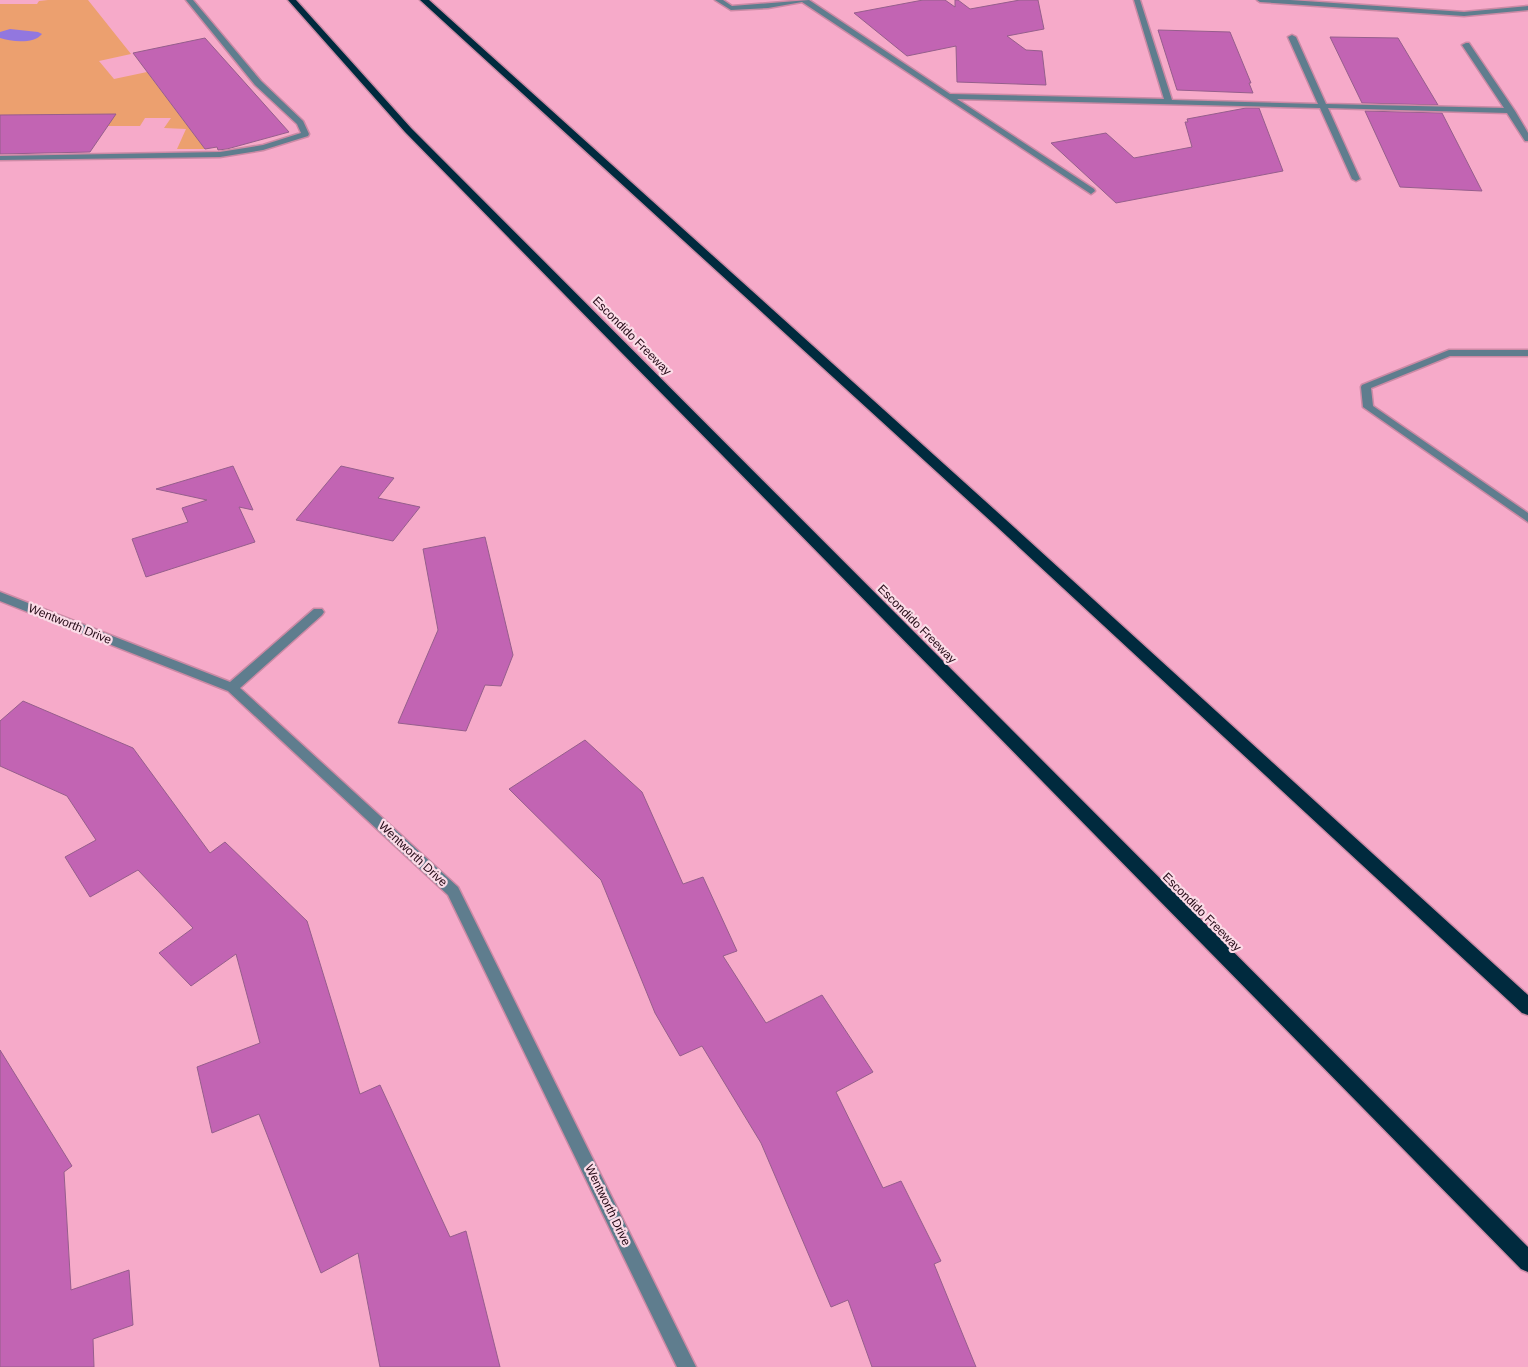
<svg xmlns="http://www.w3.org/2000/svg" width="1528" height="1367" viewBox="0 0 1528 1367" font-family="Arial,sans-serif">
<rect width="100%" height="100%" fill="#f6aac9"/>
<path fill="#eca06f" d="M 48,0 L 88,0 L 131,54 L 99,61 L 114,79 L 147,72 L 205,149 L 177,149 L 186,129 L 164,128 L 171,118 L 145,118 L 140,126 L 107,126 L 0,115 L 0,4 L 37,4 L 39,1 Z"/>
<path fill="#9277df" d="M 10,29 L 38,32 L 42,34 C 34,44 12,42 0,38 L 0,32 Z"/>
<path fill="#c264b3" stroke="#965e8c" d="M 923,0 L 945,0 L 955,7 L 955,0 L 958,0 L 970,9 L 1020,0 L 1038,0 L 1044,29 L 1007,36 L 1026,50 L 1042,51 L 1046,85 L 957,82 L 956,46 L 907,56 L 854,13 Z
M 1158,30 L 1230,32 L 1251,83 L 1249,83 L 1253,93 L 1177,90 Z
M 1330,37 L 1398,38 L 1438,105 L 1362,103 Z
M 205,38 L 289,132 L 227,149 L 218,150 L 217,147 L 205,149 L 133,53 Z
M 1246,108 L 1259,108 L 1283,171 L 1116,203 L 1051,143 L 1106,133 L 1134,158 L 1192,147 L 1185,122 L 1188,122 L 1187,119 Z
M 1365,111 L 1442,113 L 1482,191 L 1400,187 Z
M 116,114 L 90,152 L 0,154 L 0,115 Z
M 233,466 L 253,510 L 239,507 L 255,542 L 146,577 L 132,539 L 188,522 L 182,508 L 207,500 L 156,489 Z
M 341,466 L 394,478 L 378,498 L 420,507 L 393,541 L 296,520 Z
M 485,537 L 513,655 L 501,686 L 485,685 L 466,731 L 398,723 L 438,630 L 423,549 Z
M 23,701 L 133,748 L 210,853 L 225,842 L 307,921 L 360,1094 L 380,1085 L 450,1237 L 466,1231 L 500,1367 L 380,1367 L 358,1253 L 321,1273 L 259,1114 L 212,1133 L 197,1067 L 260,1043 L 236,954 L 191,986 L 159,953 L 193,928 L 138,870 L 90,897 L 65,857 L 96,840 L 67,796 L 0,766 L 0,721 Z
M 585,740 L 642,792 L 683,884 L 703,877 L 737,951 L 723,956 L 766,1023 L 822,995 L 873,1072 L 836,1092 L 883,1188 L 901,1181 L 941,1261 L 934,1264 L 976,1367 L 872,1367 L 848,1300 L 831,1307 L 761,1143 L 702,1046 L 680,1056 L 655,1013 L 601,880 L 509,789 Z
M 0,1050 L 72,1166 L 64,1172 L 71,1290 L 129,1270 L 133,1325 L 93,1339 L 94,1367 L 0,1367 Z"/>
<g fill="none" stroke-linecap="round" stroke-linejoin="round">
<g stroke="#cc8aa5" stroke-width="3">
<path id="minor" d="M 186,0 L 193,0 L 261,81 L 303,121 L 309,134 L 308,136 L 263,150 L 220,157 L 0,160 L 0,156 L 220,152 L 263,145 L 301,133 L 297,124 L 255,85 Z
M 715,0 L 723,0 L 732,6 L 809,0 L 950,94 L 1164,99 L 1134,0 L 1140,0 L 1172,100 L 1318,104 L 1288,37 L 1292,35 L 1296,37 L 1326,104 L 1504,108 L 1462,45 L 1466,43 L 1469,43 L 1515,111 L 1528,133 L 1528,141 L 1525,141 L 1507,113 L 1328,108 L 1360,179 L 1356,181 L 1352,179 L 1320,108 L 957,99 L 1094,189 L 1095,191 L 1091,194 L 802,2 L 768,8 L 731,10 Z
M 1257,0 L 1290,0 L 1464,12 L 1528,6 L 1528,10 L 1464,16 L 1260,2 Z
M 1449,350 L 1528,350 L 1528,356 L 1450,356 L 1371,388 L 1373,406 L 1528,513 L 1528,522 L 1363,407 L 1361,387 L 1362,385 Z
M 0,592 L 230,682 L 314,609 L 322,609 L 324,612 L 322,615 L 240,688 L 458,887 L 696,1367 L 677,1367 L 448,895 L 228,691 L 0,601 Z"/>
</g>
<g stroke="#cc8aa5" stroke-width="3">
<path id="highway" d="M 288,0 L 296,0 L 411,128 L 1528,1247 L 1528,1272 L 1521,1269 L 405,132 Z
M 420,0 L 429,0 L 1005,519 L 1528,995 L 1528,1015 L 1522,1013 L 995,525 Z"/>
</g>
<use href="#minor" fill="#5f7d8e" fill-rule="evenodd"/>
<use href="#highway" fill="#002a3e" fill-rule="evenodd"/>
</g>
<g text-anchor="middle" stroke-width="4.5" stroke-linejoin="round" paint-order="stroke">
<g font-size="12" fill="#240a16" stroke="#fbdbe7">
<text transform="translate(632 336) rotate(45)" y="4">Escondido Freeway</text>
<text transform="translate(70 624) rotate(22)" y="4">Wentworth Drive</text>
<text transform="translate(917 624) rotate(45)" y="4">Escondido Freeway</text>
<text transform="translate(413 854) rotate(43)" y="4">Wentworth Drive</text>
<text transform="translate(1202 912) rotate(45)" y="4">Escondido Freeway</text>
<text transform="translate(608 1205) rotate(64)" y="4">Wentworth Drive</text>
</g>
</g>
</svg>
